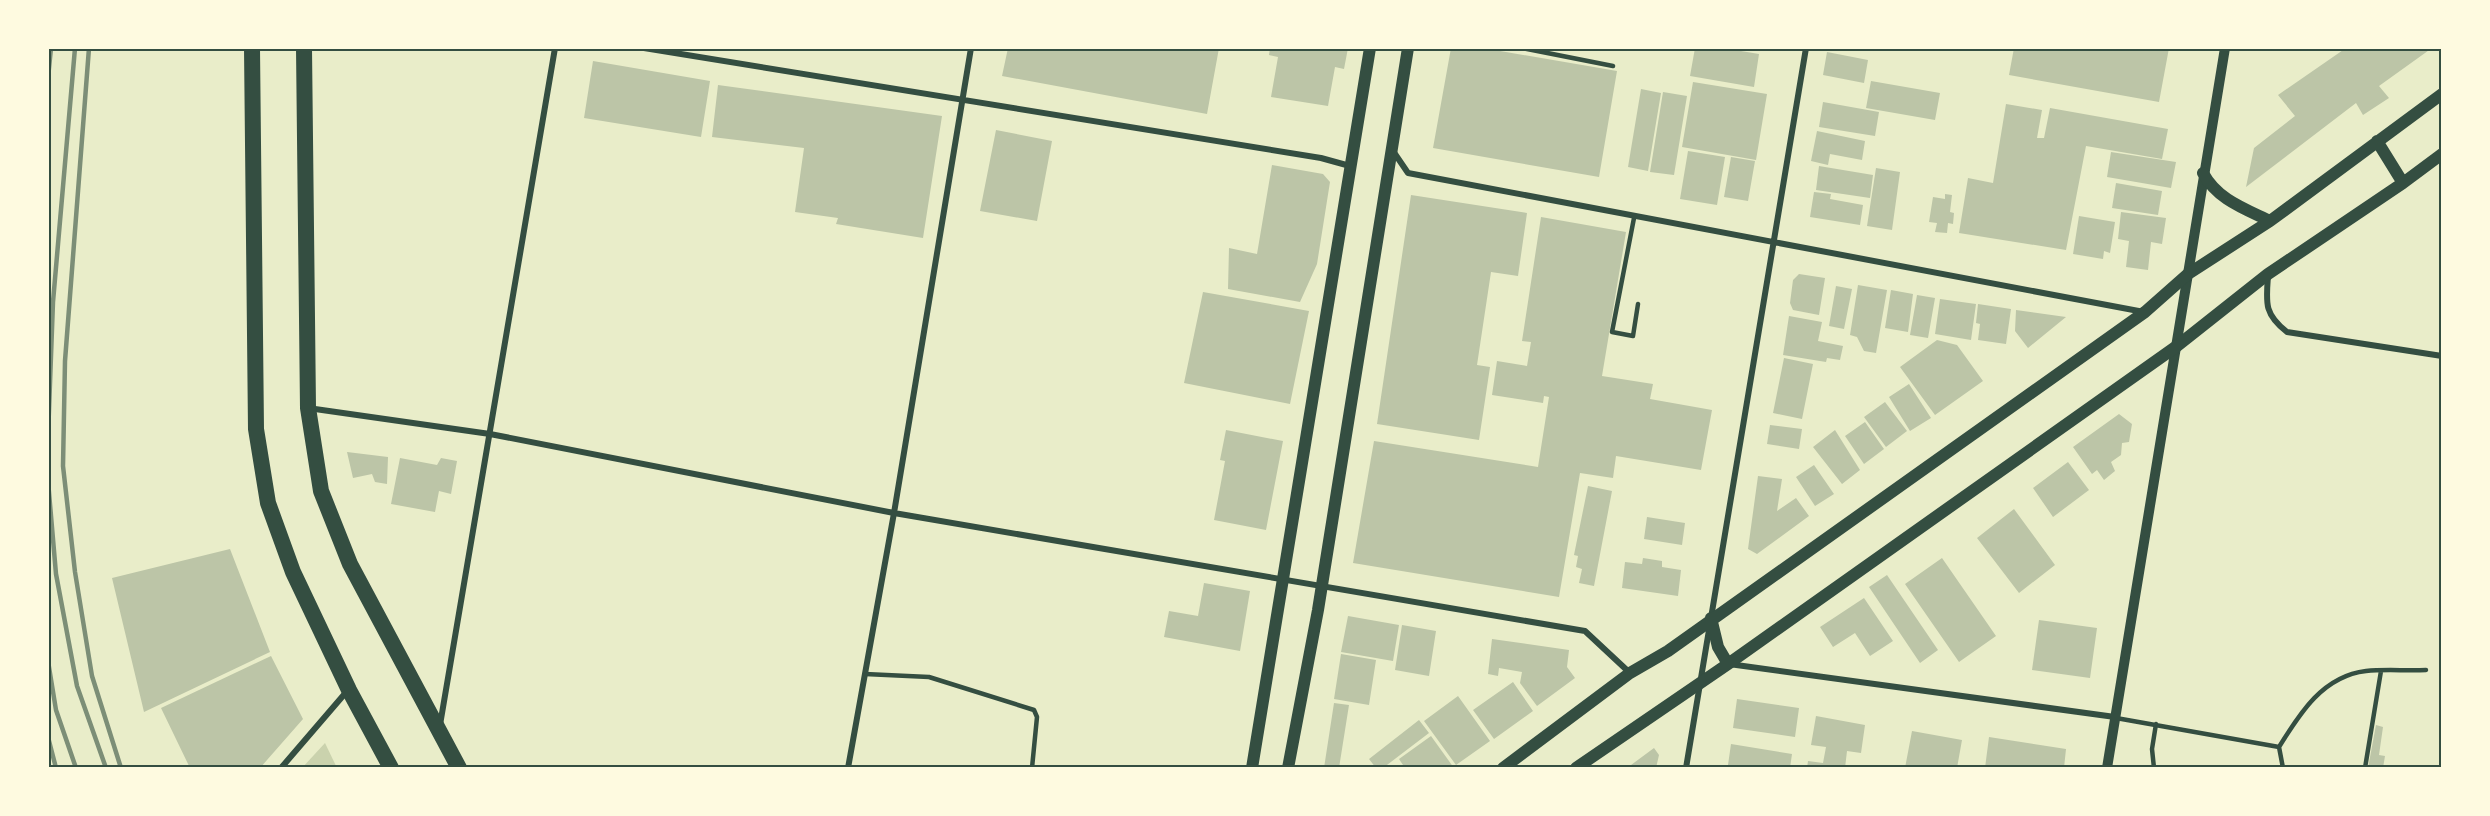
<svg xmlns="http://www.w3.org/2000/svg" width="2490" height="816" viewBox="0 0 2490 816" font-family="Montserrat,sans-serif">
<rect width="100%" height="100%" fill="#e9edc9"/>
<path fill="#cad2ad" d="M 325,743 L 337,768 L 302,768 Z"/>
<path fill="#bcc5a7" d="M 1008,48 L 1219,48 L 1207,114 L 1002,76 Z
M 1270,48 L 1348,48 L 1344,69 L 1335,67 L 1328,106 L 1271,97 L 1278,57 L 1269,55 Z
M 1451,48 L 1483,48 L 1617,71 L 1599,177 L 1433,148 Z
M 1695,48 L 1723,48 L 1759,54 L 1754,87 L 1690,76 Z
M 2014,48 L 2169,48 L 2159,102 L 2009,75 Z
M 2346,48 L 2432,48 L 2379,86 L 2389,98 L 2363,115 L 2356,103 L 2246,187 L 2254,148 L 2295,116 L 2278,95 Z
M 1827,52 L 1868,60 L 1864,83 L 1823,75 Z
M 593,61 L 710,81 L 701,137 L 584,118 Z
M 1871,81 L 1940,93 L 1935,120 L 1866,108 Z
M 1693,82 L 1767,94 L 1756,160 L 1682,147 Z
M 718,85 L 942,116 L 923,238 L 836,224 L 838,218 L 795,212 L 804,148 L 712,137 Z
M 1641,89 L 1661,93 L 1648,171 L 1628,167 Z
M 1663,92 L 1687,96 L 1674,175 L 1650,172 Z
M 1823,102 L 1879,112 L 1875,136 L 1819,127 Z
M 2006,104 L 2042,110 L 2037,138 L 2044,138 L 2050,108 L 2168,129 L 2162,159 L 2086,146 L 2066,250 L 1959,233 L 1968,178 L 1993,183 Z
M 996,130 L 1052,141 L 1037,221 L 980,211 Z
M 1817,131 L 1865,141 L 1862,160 L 1830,154 L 1828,165 L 1811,161 Z
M 1688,151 L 1725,157 L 1717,205 L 1680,199 Z
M 2111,152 L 2176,162 L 2171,188 L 2107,177 Z
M 1731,157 L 1755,161 L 1748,201 L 1724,197 Z
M 1272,165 L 1323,174 L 1330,182 L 1317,264 L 1300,302 L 1228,289 L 1229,248 L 1257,254 Z
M 1819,166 L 1873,175 L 1870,198 L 1816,190 Z
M 1876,168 L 1900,172 L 1892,230 L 1867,226 Z
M 2116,183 L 2162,191 L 2158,215 L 2112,208 Z
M 1814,192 L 1831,194 L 1830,199 L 1863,205 L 1860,225 L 1810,217 Z
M 1945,194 L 1952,195 L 1950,212 L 1954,213 L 1953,224 L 1948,223 L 1947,233 L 1935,232 L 1937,223 L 1929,222 L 1933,197 L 1945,199 Z
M 1411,195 L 1527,213 L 1518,276 L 1491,272 L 1477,365 L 1490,367 L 1479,440 L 1377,424 Z
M 2121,212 L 2166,218 L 2162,244 L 2151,242 L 2148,270 L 2126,267 L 2129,241 L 2118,239 Z
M 2079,216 L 2115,222 L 2110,253 L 2104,251 L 2103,259 L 2073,254 Z
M 1541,217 L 1626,232 L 1602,376 L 1653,384 L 1650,399 L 1712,410 L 1701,470 L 1616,456 L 1613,478 L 1580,473 L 1559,597 L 1353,563 L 1374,441 L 1538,467 L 1549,397 L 1544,396 L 1543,403 L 1492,395 L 1497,361 L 1527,366 L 1531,342 L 1522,341 Z
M 1799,274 L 1825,278 L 1819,315 L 1793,310 L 1790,303 L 1793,280 Z
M 1858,285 L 1887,290 L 1876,353 L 1864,351 L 1857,337 L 1850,335 Z
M 1836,286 L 1852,289 L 1844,329 L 1829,326 Z
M 1891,290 L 1913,294 L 1908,332 L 1885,328 Z
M 1203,292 L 1309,311 L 1290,404 L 1184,383 Z
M 1917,295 L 1935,298 L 1928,338 L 1910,335 Z
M 1940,299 L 1976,304 L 1971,340 L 1935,334 Z
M 1978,304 L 2011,309 L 2006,344 L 1978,340 L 1980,324 L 1976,323 Z
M 2016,310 L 2066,317 L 2028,348 L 2015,331 Z
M 1789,316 L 1822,322 L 1818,341 L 1843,346 L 1840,360 L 1827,358 L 1826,362 L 1783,355 Z
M 1937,340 L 1957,345 L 1983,381 L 1935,415 L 1900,367 Z
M 1784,358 L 1813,364 L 1802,419 L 1773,413 Z
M 1909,384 L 1931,418 L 1910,431 L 1889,397 Z
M 1885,402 L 1907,431 L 1886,447 L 1864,417 Z
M 2119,414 L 2132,424 L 2129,442 L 2122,443 L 2121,455 L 2111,462 L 2115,471 L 2104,480 L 2097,470 L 2092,474 L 2073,447 Z
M 1865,422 L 1884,449 L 1864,464 L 1845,436 Z
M 1770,425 L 1802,429 L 1799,449 L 1767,444 Z
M 1226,430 L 1283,441 L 1266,530 L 1214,520 L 1225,461 L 1220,460 Z
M 1835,430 L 1860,470 L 1842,484 L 1813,447 Z
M 347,452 L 388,457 L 387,484 L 375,482 L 372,474 L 353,478 Z
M 400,458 L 437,465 L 441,458 L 457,461 L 451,494 L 439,491 L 435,512 L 391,504 Z
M 2068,462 L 2089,490 L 2053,517 L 2033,488 Z
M 1814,465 L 1834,494 L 1815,506 L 1796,477 Z
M 1758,476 L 1782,479 L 1777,511 L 1796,498 L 1809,516 L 1757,554 L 1748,549 Z
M 1588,486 L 1612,491 L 1594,586 L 1579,583 L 1582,569 L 1576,567 L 1578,556 L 1574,555 Z
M 2014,509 L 2055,565 L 2019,593 L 1977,538 Z
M 1647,517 L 1685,523 L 1682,545 L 1644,539 Z
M 230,549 L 270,652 L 144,712 L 112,578 Z
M 1643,558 L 1662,561 L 1662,567 L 1681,570 L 1678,596 L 1622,588 L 1625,562 L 1642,564 Z
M 1942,558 L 1996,636 L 1959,662 L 1905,584 Z
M 1887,575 L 1938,650 L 1920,663 L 1869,587 Z
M 1204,583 L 1250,591 L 1240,651 L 1164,637 L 1169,611 L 1198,616 Z
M 1864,598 L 1893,641 L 1870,656 L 1855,633 L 1833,647 L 1820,627 Z
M 1348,616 L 1399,625 L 1393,661 L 1341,652 Z
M 2039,620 L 2097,628 L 2090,678 L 2032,670 Z
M 1402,625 L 1436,631 L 1429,676 L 1395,670 Z
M 1492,639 L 1569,650 L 1567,667 L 1575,678 L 1537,706 L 1520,683 L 1522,672 L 1499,668 L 1498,676 L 1488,674 Z
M 1341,654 L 1376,660 L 1369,705 L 1334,699 Z
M 271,656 L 303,719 L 260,768 L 190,768 L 161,708 Z
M 1513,682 L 1533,711 L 1494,739 L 1473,710 Z
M 1458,696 L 1490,741 L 1456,765 L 1424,721 Z
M 1737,699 L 1799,708 L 1795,737 L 1733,728 Z
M 1334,703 L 1349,705 L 1339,768 L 1324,768 Z
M 1816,716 L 1865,725 L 1861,753 L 1847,751 L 1845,768 L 1807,768 L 1808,761 L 1823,763 L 1826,747 L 1811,745 Z
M 1419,720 L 1429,733 L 1383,768 L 1376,768 L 1369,759 Z
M 2376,725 L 2383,727 L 2379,755 L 2385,756 L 2383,768 L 2368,768 Z
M 1912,731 L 1962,740 L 1957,768 L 1905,768 Z
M 1431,736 L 1454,768 L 1405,768 L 1399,759 Z
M 1989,737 L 2066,749 L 2064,768 L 1985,768 Z
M 1731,744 L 1792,754 L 1790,768 L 1728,765 Z
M 1654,748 L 1659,755 L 1656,768 L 1627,768 Z"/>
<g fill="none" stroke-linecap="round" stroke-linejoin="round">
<path stroke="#344e41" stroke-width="4.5" d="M 1522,48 L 1613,66
M 1634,218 L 1612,332 L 1633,336 L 1638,304
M 865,674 L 929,677 L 1034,710 L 1037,717 L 1032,768
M 2116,718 L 2279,747
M 2154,768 L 2152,749 L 2156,724
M 2283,768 L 2279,747 C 2300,713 2323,676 2366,671 C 2385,669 2407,671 2426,670
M 2365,768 L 2381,671"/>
<path stroke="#344e41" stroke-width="6" d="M 644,48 L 1321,158 L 1350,166
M 1393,151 L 1408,173 L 2144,312
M 2268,276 C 2266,303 2264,314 2287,332 L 2442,356
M 308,408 L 490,434 L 894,513 L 1585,631 L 1630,673
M 1729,664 L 2115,717
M 440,725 L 555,48
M 281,768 L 348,690
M 848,768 L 894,513 L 971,48
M 1686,768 L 1806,48"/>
<path stroke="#344e41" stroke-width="10" d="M 2107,768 L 2225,48"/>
<path stroke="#344e41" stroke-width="12" d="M 2377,141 L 2403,183
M 2203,173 C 2217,199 2243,208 2270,221
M 1711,618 L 1718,647 L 1728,664
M 1252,768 L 1370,48
M 1288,768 L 1318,610 L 1408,48
M 1503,768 L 1630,673 L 1668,651 L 2145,312 L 2188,274 L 2270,221 L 2442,94
M 1576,768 L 1728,664 L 2177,346 L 2268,274 L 2403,183 L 2442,154"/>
<path stroke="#344e41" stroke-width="16" d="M 252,48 L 256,429 L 268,503 L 293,572 L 349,690 L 391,768
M 304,48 L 308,408 L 321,491 L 350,564 L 459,768"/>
<path stroke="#7c8e77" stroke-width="4.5" d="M 89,48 L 65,361 L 63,466 L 75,572 L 92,676 L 121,768
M 48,78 L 51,48
M 48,437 L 53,302 L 75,48
M 48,481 L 56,574 L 77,686 L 106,768
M 48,661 L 56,710 L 76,768
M 48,737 L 56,768"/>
</g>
<rect width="2490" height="816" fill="none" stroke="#fefae0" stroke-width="99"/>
<rect x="50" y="50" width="2390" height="716" fill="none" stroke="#344e41" stroke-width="2"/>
</svg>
